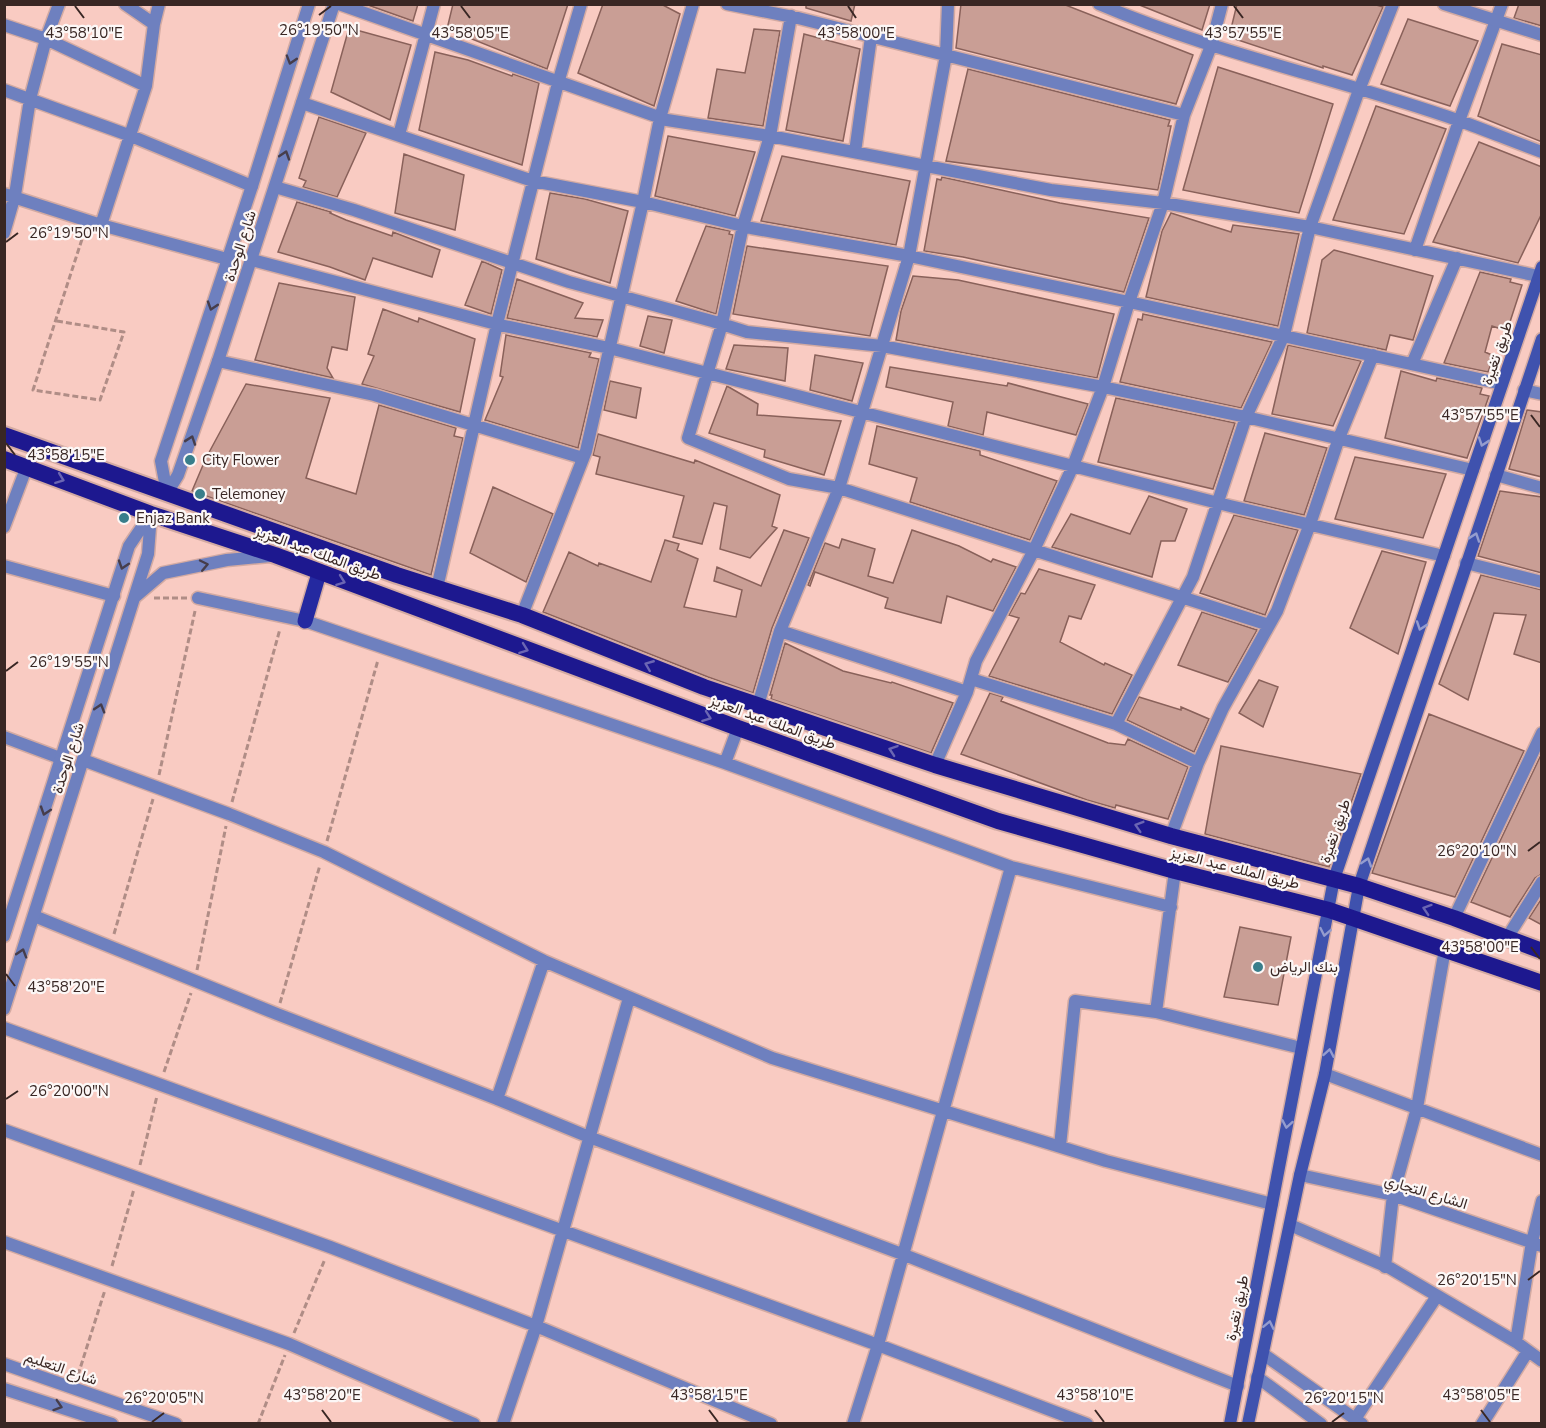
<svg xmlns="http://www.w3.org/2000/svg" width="1546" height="1428" viewBox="0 0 1546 1428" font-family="'Nunito Sans',Vazirmatn,sans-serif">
<rect width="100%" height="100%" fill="#f9cbc2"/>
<path fill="#c99e95" stroke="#89615a" stroke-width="1.5" d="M 365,4 L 418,4 L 413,21 Z
M 453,4 L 568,4 L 547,69 L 447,29 Z
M 603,4 L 661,4 L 680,14 L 654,106 L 578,73 Z
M 806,4 L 855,4 L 851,21 L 806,8 Z
M 961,4 L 1063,4 L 1193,55 L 1176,104 L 956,48 Z
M 1137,4 L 1210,4 L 1202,30 Z
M 1237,4 L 1373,4 L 1383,7 L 1352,75 L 1323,66 L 1323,68 L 1229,37 Z
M 1519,4 L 1542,4 L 1542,26 L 1514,18 Z
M 1408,19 L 1478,41 L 1450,106 L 1381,84 Z
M 349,28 L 411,45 L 390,120 L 331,92 Z
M 754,29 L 780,31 L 763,126 L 708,118 L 717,69 L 745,73 Z
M 804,34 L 860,49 L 843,141 L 786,130 Z
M 1502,44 L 1542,55 L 1542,142 L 1478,116 Z
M 435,52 L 468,60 L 512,76 L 513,74 L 539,83 L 522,165 L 419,130 Z
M 1218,67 L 1333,104 L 1299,213 L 1183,190 Z
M 968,69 L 1170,120 L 1168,126 L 1171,126 L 1158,190 L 946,161 Z
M 1376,106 L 1446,129 L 1404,234 L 1333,220 Z
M 319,117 L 366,133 L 337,197 L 303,187 L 306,181 L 299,178 Z
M 668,136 L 755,152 L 735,216 L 655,196 Z
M 1479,142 L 1542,167 L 1542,213 L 1518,263 L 1433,242 Z
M 404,154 L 464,175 L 455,230 L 395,213 Z
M 782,156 L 910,181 L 896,245 L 761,221 Z
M 942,177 L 1060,203 L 1149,218 L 1124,292 L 963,257 L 924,251 L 937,179 L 941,180 Z
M 550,193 L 585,199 L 628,211 L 610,283 L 536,259 Z
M 297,202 L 331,212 L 330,213 L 346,220 L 392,236 L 393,232 L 440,250 L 432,277 L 373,258 L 365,280 L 330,267 L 278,252 Z
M 1171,213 L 1231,232 L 1233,225 L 1299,234 L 1278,326 L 1146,297 L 1162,231 Z
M 706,226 L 730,231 L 729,234 L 733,235 L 716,314 L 676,301 Z
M 747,246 L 888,266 L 870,336 L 733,314 Z
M 1334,250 L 1433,276 L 1413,340 L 1390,335 L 1386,350 L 1307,333 L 1322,260 Z
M 482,261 L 502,270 L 491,314 L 465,305 Z
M 1480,272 L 1511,279 L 1510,282 L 1522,285 L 1507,331 L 1492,326 L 1485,352 L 1494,356 L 1488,372 L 1444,363 Z
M 913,276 L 958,280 L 1114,314 L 1097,378 L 896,340 L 901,311 Z
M 517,279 L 583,303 L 575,318 L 603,320 L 597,337 L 507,318 Z
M 279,283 L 355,297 L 347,350 L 332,347 L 327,368 L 333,378 L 255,360 Z
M 383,309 L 418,322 L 419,318 L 475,339 L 460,412 L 362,384 L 374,356 L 368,354 Z
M 1143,314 L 1272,342 L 1241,408 L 1120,382 L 1138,319 L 1142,320 Z
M 648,316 L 672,320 L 664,353 L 640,346 Z
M 506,335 L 591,353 L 589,357 L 599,359 L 578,448 L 485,420 L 503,377 L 500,376 Z
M 734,345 L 788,348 L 785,381 L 726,369 Z
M 1288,345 L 1361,361 L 1333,426 L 1272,414 Z
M 815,355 L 863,363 L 852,401 L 810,390 Z
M 890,367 L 1007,386 L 1008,383 L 1088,404 L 1076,435 L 987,412 L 983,435 L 948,426 L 953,402 L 886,387 Z
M 1401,371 L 1436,381 L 1437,378 L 1482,388 L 1480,394 L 1489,396 L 1467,458 L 1385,438 Z
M 610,381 L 641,388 L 636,418 L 604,410 Z
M 246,384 L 330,398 L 306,478 L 356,494 L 379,405 L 456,428 L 454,436 L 463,438 L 431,575 L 192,491 L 206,458 Z
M 727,386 L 758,404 L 757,415 L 841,421 L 824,475 L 764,457 L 765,450 L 709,433 Z
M 1116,398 L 1235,423 L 1213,489 L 1098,462 Z
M 1527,410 L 1542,412 L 1542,477 L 1509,469 Z
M 877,426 L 980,451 L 980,455 L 1057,481 L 1030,540 L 910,502 L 917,478 L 869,464 Z
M 1265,433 L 1327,448 L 1304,515 L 1244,501 Z
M 598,434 L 694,463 L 695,460 L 780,495 L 772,526 L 777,528 L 750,558 L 720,549 L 727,506 L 714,503 L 702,544 L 673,537 L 684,496 L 596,474 L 600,457 L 593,455 Z
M 1355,457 L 1446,474 L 1423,538 L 1335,519 Z
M 493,487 L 553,514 L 526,582 L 470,553 Z
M 1500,491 L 1542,497 L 1542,573 L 1478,556 Z
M 1149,496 L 1187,509 L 1175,541 L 1161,541 L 1152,577 L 1052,547 L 1071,514 L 1130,534 Z
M 1234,515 L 1298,530 L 1265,615 L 1200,593 Z
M 784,530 L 809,538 L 772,628 L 753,693 L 708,677 L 543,612 L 569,552 L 598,566 L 599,563 L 651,582 L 665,540 L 679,544 L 677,550 L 698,559 L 684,607 L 736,617 L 742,590 L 714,581 L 717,567 L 761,586 Z
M 912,530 L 959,546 L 991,562 L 993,559 L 1016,567 L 993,611 L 947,596 L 941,623 L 885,608 L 888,598 L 815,572 L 810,586 L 808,585 L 825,543 L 839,548 L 842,539 L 875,549 L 868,576 L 893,583 Z
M 1382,551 L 1426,562 L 1398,654 L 1350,628 Z
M 1039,569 L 1095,585 L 1081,619 L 1069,616 L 1060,642 L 1104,665 L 1105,663 L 1132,675 L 1112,714 L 989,676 L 1019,618 L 1009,615 L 1021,593 L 1025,594 Z
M 1481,575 L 1542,590 L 1542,663 L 1514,654 L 1526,615 L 1494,613 L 1468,700 L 1439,684 Z
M 1202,612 L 1257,630 L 1228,682 L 1178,665 Z
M 785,643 L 843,671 L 891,683 L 892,682 L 953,703 L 931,753 L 771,699 L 772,695 L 770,695 Z
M 1259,680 L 1278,687 L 1263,727 L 1239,713 Z
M 990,693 L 1003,697 L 1001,701 L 1108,743 L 1125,745 L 1128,739 L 1188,767 L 1168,819 L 1116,805 L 1115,808 L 1087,800 L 961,754 Z
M 1139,697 L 1181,710 L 1181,707 L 1209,719 L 1194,752 L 1127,720 Z
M 1429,714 L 1524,751 L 1455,897 L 1372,873 Z
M 1221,746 L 1361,774 L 1329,867 L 1205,834 Z
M 1540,757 L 1542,758 L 1542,874 L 1535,878 L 1510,917 L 1471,902 Z
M 1542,898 L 1542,925 L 1529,918 Z
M 1240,927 L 1291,937 L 1278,1005 L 1224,997 Z"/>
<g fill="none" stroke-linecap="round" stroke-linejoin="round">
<g stroke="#d3aaa2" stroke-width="15">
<path id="minor" d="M 125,4 L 154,24
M 339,4 L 667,120 L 770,136 L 1051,190 L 1163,203 L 1310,227 L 1538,276
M 727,4 L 798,18 L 1184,115
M 1099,4 C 1216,54 1341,79 1460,121 C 1488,131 1514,142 1542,152
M 791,16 L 770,136 L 743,226 L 722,324 L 688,438 L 789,479 L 839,488 L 1269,625
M 4,25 L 46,39 L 146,86
M 4,90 L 131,136 L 252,186
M 302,103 L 533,181 L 643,202 L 751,228 L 909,256 L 1129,302 L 1502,384
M 399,135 L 434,4
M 855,152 L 871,37
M 275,187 L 354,210 L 569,282 L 712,321 L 747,332 L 882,346 L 1103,387 L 1246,417 L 1473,470
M 4,194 L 101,225 L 227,259
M 101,225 L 146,86 L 154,24 L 159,4
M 4,233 L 15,195 L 30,99 L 46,39 L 59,4
M 1415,250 L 1459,121 L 1502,4
M 252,260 L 500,325 L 609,348 L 1230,506 L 1444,556
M 218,361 L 374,395 L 583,458
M 1412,364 L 1457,258
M 1524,390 L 1542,394
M 1496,475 L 1542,488
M 4,527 L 27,466
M 1466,563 L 1542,582
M 4,566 L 114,596
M 437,588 L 497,324 L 558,83 L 581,4
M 198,598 L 305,621 L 725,763 L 1011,867 L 1171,907
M 522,615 L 586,451 L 643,202 L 660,118 L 693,4
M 780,631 L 967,692
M 971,679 L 1116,724 L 1198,763
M 758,705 L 780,631 L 839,488 L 909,256 L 946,55 L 948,4
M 1116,724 L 1193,577 L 1246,417 L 1284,335 L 1310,227 L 1359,90 L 1393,4
M 4,737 L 63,759
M 83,760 L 229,814 L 324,852 L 544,961 L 772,1058 L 1106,1161 L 1272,1204
M 725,763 L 738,728
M 935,765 L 967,692 L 976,661 L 1034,550 L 1073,466 L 1103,387 L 1129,302 L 1163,203 L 1184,115 L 1211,46 L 1222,4
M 1171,836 L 1198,763 L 1223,708 L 1277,611 L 1310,524 L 1339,438 L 1373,355
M 34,916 L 277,1014 L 497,1099 L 589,1137 L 902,1254 L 1238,1386
M 1454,918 L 1542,733
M 1507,938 L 1542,882
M 1156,1012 L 1175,871
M 4,1028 L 878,1345 L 1087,1424
M 1325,1074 L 1542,1155
M 497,1099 L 544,961
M 4,1130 L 330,1247 L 536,1326 L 771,1424
M 1060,1146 L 1075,1001 L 1156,1012 L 1301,1048
M 1300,1175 L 1393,1195 L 1542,1246
M 1290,1225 L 1390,1268 L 1516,1342 L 1542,1361
M 4,1242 L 289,1344 L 474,1424
M 1385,1267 L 1393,1195 L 1417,1108 L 1445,949
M 1516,1342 L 1532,1242 L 1542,1201
M 1355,1419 L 1437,1296
M 503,1424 L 536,1326 L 629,998
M 853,1424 L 878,1345 L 1011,867
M 1482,1424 L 1528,1351"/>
</g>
<g stroke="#d3aaa2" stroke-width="15">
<path id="tertiary" d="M 1444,4 L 1542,35
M 167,493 L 178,475 L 218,361 L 334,4
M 167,493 L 161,461 L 252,186 L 309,4
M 135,597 L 163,573 L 227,560 L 270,556
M 4,936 L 129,546 L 150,515
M 4,1009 L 148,554 L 151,514
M 1263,1354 L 1362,1424
M 4,1364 L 176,1424
M 1257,1377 L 1321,1424
M 4,1389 L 112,1424"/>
</g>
<g stroke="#d3aaa2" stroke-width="15">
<path id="secondary" d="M 1230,1424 L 1334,879 L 1542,267
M 1248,1424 L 1300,1175 L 1325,1074 L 1359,886 L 1542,339"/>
</g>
<g stroke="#d3aaa2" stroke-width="18">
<path id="primary" d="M 305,621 L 319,573"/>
</g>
<g stroke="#d3aaa2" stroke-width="20">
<path id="trunk" d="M 4,435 L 397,575 L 522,615 L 704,687 L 935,765 L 1171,836 L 1359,886 L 1454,918 L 1542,951
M 4,459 L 151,514 L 275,555 L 738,728 L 998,821 L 1175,871 L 1329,910 L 1542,983"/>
</g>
<path stroke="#b08d86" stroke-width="3" stroke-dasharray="6 3" stroke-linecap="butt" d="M 57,321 L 124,332 L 100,400 L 33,390 L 84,233
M 154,598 L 187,598
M 159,775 L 195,611
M 232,802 L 280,629
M 327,841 L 378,660
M 114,934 L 153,799
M 197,970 L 226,826
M 280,1003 L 320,865
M 164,1072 L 191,993
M 140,1165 L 157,1096
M 112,1266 L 134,1189
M 294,1333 L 325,1259
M 78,1375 L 105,1290
M 258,1424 L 285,1355"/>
<use href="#minor" stroke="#6e80bf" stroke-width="12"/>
<use href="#tertiary" stroke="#6e80bf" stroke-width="12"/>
<use href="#secondary" stroke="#3f52ae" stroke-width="12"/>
<use href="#primary" stroke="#2429a0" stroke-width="15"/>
<use href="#trunk" stroke="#1d188f" stroke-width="16"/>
</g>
<defs><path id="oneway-chevron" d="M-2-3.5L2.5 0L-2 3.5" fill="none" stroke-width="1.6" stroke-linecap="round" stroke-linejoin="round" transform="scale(1.5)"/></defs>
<g stroke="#463d4b">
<use href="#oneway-chevron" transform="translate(291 60) rotate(107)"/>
<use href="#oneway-chevron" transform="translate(285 155) rotate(-72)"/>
<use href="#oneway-chevron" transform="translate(212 306) rotate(108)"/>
<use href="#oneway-chevron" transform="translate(191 440) rotate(-71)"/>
<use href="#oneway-chevron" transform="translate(123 565) rotate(108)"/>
<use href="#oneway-chevron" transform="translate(204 565) rotate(-12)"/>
<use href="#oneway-chevron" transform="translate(100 708) rotate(-73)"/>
<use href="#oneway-chevron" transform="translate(45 811) rotate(108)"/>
<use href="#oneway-chevron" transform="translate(22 953) rotate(-73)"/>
<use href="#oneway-chevron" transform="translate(58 1406) rotate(18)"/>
</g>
<g stroke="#949cce">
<use href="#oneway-chevron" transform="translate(1483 442) rotate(109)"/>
<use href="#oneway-chevron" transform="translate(1475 537) rotate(-71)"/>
<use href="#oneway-chevron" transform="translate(1421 626) rotate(109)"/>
<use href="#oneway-chevron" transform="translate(1367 862) rotate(-72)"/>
<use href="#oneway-chevron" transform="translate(1325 932) rotate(101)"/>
<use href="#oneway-chevron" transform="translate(1329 1053) rotate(-80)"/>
<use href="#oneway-chevron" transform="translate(1287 1124) rotate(100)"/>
<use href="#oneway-chevron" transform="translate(1269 1325) rotate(-78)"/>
</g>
<g stroke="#6b66b3">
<use href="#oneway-chevron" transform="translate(60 479) rotate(21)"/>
<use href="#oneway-chevron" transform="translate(341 581) rotate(20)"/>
<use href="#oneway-chevron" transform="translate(524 649) rotate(20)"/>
<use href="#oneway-chevron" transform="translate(649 665) rotate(-158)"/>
<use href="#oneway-chevron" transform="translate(707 717) rotate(20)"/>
<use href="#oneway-chevron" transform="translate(893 750) rotate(-161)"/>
<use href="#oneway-chevron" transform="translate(1139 826) rotate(-163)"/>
<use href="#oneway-chevron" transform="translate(1427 909) rotate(-162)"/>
</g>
<path fill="none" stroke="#392724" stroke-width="2" d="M 75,6 L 84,18M 461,6 L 470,18M 848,6 L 856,18M 1234,6 L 1243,18M 319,15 L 331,6M 6,242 L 18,233M 1531,415 L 1540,427M 6,443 L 15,455M 6,671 L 18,662M 1528,851 L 1540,842M 1531,947 L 1540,959M 6,974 L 15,986M 6,1099 L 18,1091M 1528,1280 L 1540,1271M 322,1410 L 331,1422M 709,1410 L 718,1422M 1095,1410 L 1104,1422M 1481,1410 L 1490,1422M 152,1422 L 164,1413M 1332,1422 L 1344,1413"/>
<g fill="#397e8b" stroke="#fcf7f6" stroke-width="2">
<circle cx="190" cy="460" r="6"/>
<circle cx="200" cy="494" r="6"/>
<circle cx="124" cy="518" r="6"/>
<circle cx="1258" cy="967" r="6"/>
</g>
<g text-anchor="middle" stroke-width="4.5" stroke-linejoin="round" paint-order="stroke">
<g font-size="15" fill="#392724" stroke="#fcf7f6">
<text transform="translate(240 246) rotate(-72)" y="5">شارع الوحدة</text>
<text transform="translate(1497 353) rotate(-71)" y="5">طريق تغيرة</text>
<text transform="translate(318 553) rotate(20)" y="5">طريق الملك عبد العزيز</text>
<text transform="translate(773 722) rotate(20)" y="5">طريق الملك عبد العزيز</text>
<text transform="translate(68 758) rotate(-72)" y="5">شارع الوحدة</text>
<text transform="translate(1335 831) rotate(-71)" y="5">طريق تغيرة</text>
<text transform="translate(1235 868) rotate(14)" y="5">طريق الملك عبد العزيز</text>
<text transform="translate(1426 1192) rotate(17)" y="5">الشارع التجاري</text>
<text transform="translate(1237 1308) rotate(-79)" y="5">طريق تغيرة</text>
<text transform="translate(61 1368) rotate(19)" y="5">شارع التعليم</text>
</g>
<g font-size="15" fill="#392724" stroke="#fcf7f6" text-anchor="start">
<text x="202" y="465">City Flower</text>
<text x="212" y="499">Telemoney</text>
<text x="136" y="523">Enjaz Bank</text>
<text x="1270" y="972">بنك الرياض</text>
</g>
</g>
<g font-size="15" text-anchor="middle" fill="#392724" stroke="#fcf7f6" stroke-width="4.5" stroke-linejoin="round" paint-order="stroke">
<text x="319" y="35">26°19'50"N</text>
<text x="84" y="38">43°58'10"E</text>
<text x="470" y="38">43°58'05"E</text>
<text x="856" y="38">43°58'00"E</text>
<text x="1243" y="38">43°57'55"E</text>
<text x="69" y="238">26°19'50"N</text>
<text x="1480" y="420">43°57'55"E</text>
<text x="66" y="460">43°58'15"E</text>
<text x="69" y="667">26°19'55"N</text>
<text x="1477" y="856">26°20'10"N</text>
<text x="1480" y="952">43°58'00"E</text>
<text x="66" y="992">43°58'20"E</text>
<text x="69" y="1096">26°20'00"N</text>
<text x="1477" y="1285">26°20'15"N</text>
<text x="322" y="1400">43°58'20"E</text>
<text x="709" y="1400">43°58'15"E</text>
<text x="1095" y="1400">43°58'10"E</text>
<text x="1481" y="1400">43°58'05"E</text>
<text x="164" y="1403">26°20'05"N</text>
<text x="1344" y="1403">26°20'15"N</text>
</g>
<rect width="1546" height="1428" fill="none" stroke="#392724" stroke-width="12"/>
</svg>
